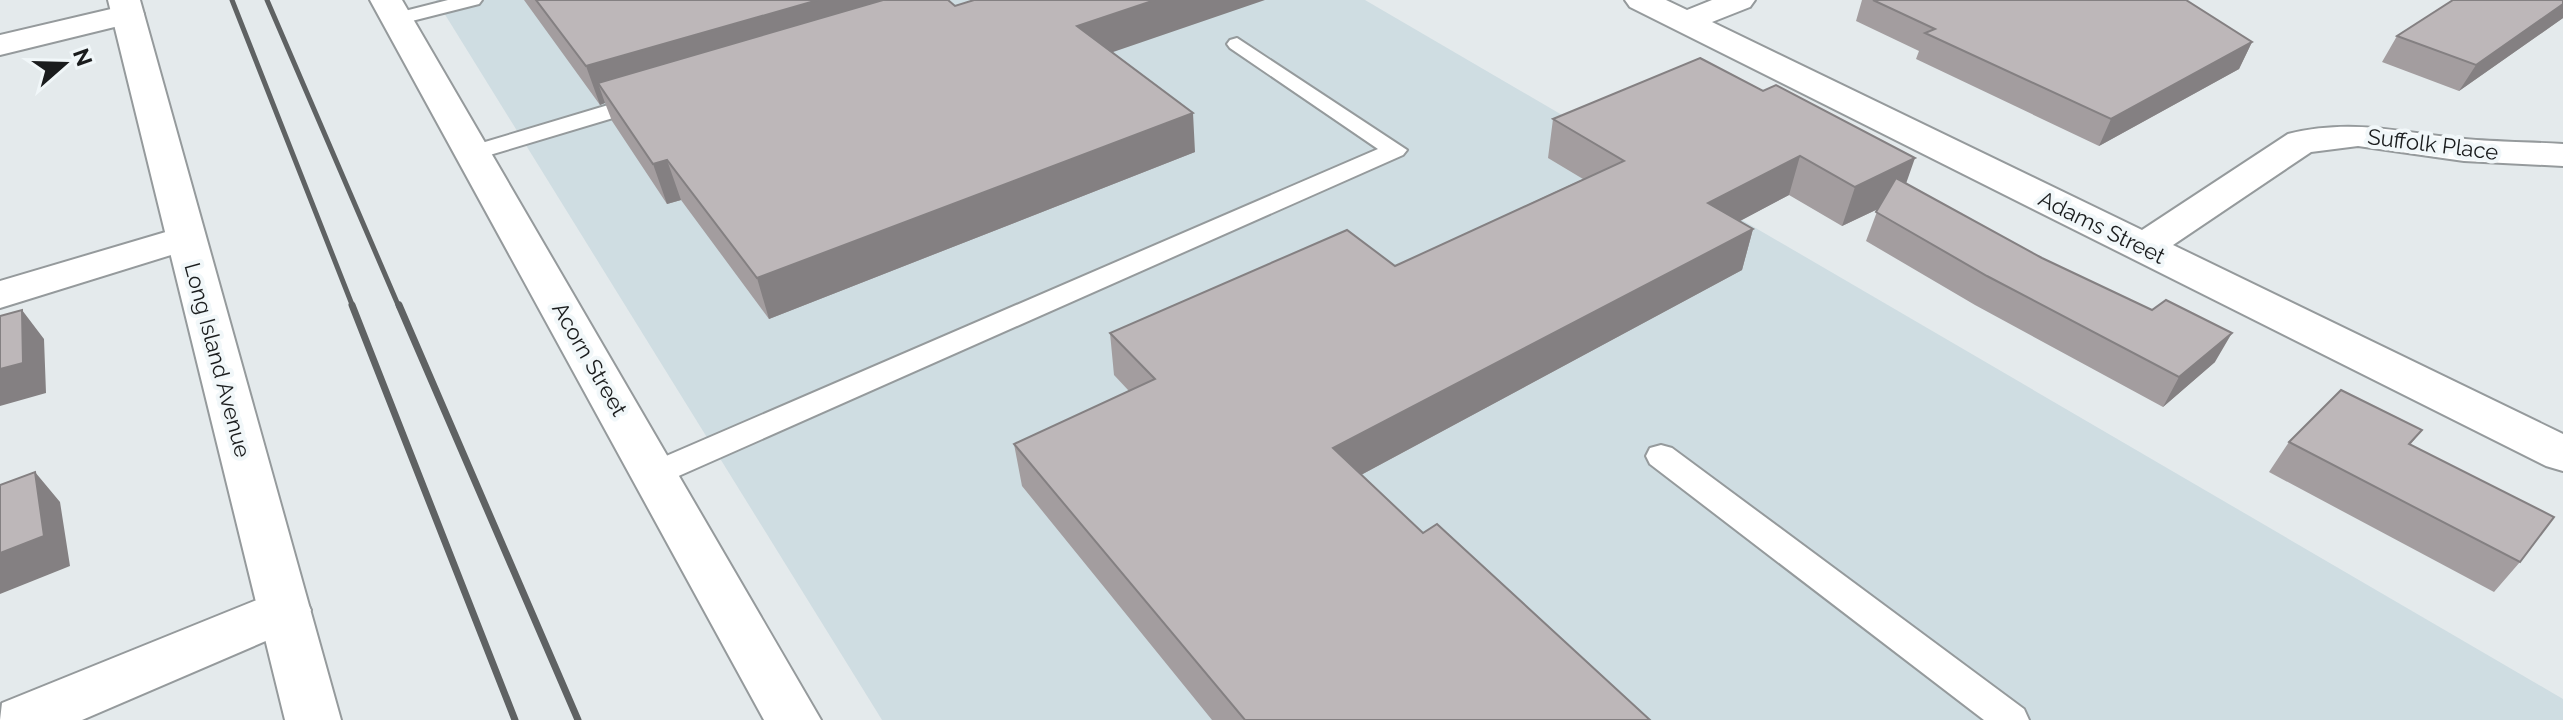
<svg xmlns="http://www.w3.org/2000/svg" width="2563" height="720" viewBox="0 0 2563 720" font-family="Raleway,sans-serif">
<rect width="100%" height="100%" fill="#e4eaec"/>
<path fill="#cfdde2" d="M 436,0 L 1365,0 L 2563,699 L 2563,720 L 882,720 Z"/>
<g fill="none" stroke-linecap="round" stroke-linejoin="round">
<g stroke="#959a9c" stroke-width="4">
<path id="lane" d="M 448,0 L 482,0 L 479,4 L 396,25 L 386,19 L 389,15 Z
M 1237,38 L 1407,150 L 1403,155 L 665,482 L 654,485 L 643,482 L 639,474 L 643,466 L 1378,149 L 1230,48 L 1227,44 L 1230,40 Z
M 645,94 L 656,101 L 653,106 L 473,160 L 461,153 L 465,148 Z
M 1661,445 L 1672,448 L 2024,709 L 2029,720 L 1984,720 L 1650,464 L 1646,456 L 1650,448 Z"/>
</g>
<g stroke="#959a9c" stroke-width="4">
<path id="street" d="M 1625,0 L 1666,0 L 1687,10 L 1712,0 L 1755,0 L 1750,7 L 1712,22 L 2142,230 L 2288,134 C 2354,118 2400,133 2465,139 C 2497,142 2530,142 2563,144 L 2563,166 L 2464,161 L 2358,146 L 2311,152 L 2173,245 L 2563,434 L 2563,471 L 2546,466 L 1674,29 L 1630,7 Z
M 128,5 L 139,7 L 144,14 L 139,21 L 0,55 L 0,35 Z
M 186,226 L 200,230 L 206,238 L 200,246 L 0,308 L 0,281 Z
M 284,589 L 303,595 L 311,610 L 303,625 L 82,720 L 0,720 L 2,703 Z"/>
</g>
<g stroke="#959a9c" stroke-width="4">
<path id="secondary" d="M 108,0 L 140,0 L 341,720 L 285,720 Z
M 370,0 L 402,0 L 821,720 L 764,720 Z"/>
</g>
<use href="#lane" fill="#fff" fill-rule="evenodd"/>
<use href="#street" fill="#fff" fill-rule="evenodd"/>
<use href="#secondary" fill="#fff" fill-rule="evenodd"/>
<path stroke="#5f6263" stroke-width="5" d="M 232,0 L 353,307
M 267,0 L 399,307"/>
<path stroke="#5f6263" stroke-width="7" d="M 352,305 L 515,720
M 399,305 L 578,720"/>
</g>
<path fill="#a39d9f" d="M 524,0 L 948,0 L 955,6 L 1112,52 L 1195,152 L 769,319 L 681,200 L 667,204 L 612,121 L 605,103 L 600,105 Z
M 1862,0 L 2186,0 L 2252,42 L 2239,69 L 2099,146 L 1916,59 L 1919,51 L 1856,21 Z
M 2563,0 L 2563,18 L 2459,91 L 2382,62 L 2397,36 Z
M 1700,58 L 1906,183 L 2215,362 L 2163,407 L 1975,305 L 1866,241 L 1878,209 L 1842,226 L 1789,195 L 1739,221 L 1753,229 L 1742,270 L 1361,475 L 1423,533 L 1650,720 L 1212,720 L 1022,486 L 1014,444 L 1129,391 L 1114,375 L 1110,333 L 1395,266 L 1583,179 L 1548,158 L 1553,119 Z
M 2422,430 L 2410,445 L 2520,562 L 2494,592 L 2269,472 L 2289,442 Z"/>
<path fill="#848082" d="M 818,0 L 919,0 L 598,83 L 605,103 L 600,105 L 586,66 Z
M 1155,0 L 1265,0 L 1081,63 L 1077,26 Z
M 2563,4 L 2563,18 L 2459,91 L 2476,65 Z
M 2252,42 L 2239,69 L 2099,146 L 2111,119 Z
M 1193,113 L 1195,152 L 769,319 L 757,278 Z
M 1800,156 L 1789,195 L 1699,243 L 1708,203 Z
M 1915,158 L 1901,198 L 1842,226 L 1855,187 Z
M 667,160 L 681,200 L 667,204 L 653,164 Z
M 1753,229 L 1742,270 L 1331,491 L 1333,448 Z
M 22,310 L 44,339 L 46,393 L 0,406 L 0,369 Z
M 2232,333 L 2215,362 L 2163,407 L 2179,377 Z
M 35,472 L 60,502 L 70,566 L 0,594 L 0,553 Z"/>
<path fill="#bdb7b9" stroke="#848082" stroke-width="2" d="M 536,0 L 818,0 L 586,66 Z
M 883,0 L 948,0 L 955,6 L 974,0 L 1155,0 L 1077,26 L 1193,113 L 757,278 L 667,160 L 653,164 L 598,83 Z
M 1873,0 L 2186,0 L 2252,42 L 2111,119 L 1925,33 L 1935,29 Z
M 2453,0 L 2563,0 L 2563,4 L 2476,65 L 2397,36 Z
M 1700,58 L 1763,91 L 1776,85 L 1915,158 L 1855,187 L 1800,156 L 1708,203 L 1753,229 L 1333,448 L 1423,533 L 1437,524 L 1650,720 L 1245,720 L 1014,444 L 1155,379 L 1110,333 L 1347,230 L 1395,266 L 1624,161 L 1553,119 Z
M 1896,178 L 2042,258 L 2152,310 L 2166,300 L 2232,333 L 2179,377 L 1987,276 L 1876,212 Z
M 22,310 L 23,363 L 0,369 L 0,316 Z
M 2341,390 L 2422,430 L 2409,444 L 2554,517 L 2520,562 L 2289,442 Z
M 35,472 L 44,536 L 0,553 L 0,485 Z"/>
<g text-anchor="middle" stroke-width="8" stroke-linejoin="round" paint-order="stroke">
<g font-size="22" fill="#1a1c1d" stroke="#f1f7f9">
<text transform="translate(2433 144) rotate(7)" y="8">Suffolk Place</text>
<text transform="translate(2102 227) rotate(26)" y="8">Adams Street</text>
<text transform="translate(590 359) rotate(60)" y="8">Acorn Street</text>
<text transform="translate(218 360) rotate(75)" y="8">Long Island Avenue</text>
</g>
</g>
<g transform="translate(64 64) rotate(70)" stroke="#f1f7f9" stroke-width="6" paint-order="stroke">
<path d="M0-6L14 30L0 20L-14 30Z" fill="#1a1c1d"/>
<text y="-12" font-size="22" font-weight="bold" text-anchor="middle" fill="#1a1c1d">N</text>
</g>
</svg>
